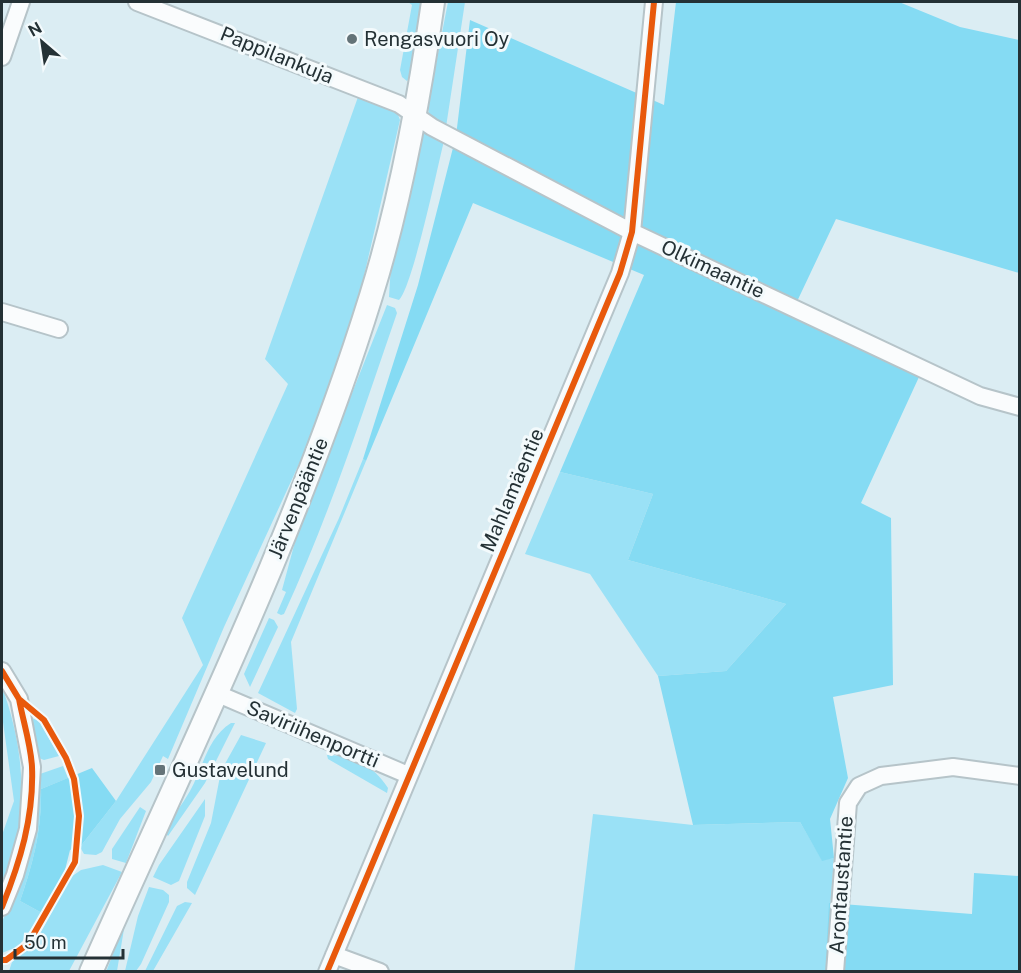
<svg xmlns="http://www.w3.org/2000/svg" width="1021" height="973" viewBox="0 0 1021 973" font-family="'Public Sans',sans-serif">
<rect width="100%" height="100%" fill="#dbedf3"/>
<path fill="#9ae1f6" d="M 408,2 L 425,2 L 411,76 L 407,81 L 402,77 L 400,70 L 412,5 Z
M 448,2 L 465,2 L 446,127 L 429,119 L 428,105 Z
M 358,97 L 397,112 L 400,120 L 361,289 L 341,355 L 305,451 L 224,627 L 168,759 L 163,756 L 151,782 L 120,819 L 102,852 L 96,855 L 84,854 L 80,847 L 116,801 L 203,665 L 182,618 L 288,384 L 265,359 Z
M 425,129 L 443,139 L 443,145 C 437,170 412,288 399,300 L 389,297 L 391,264 L 420,131 Z
M 387,305 L 395,308 L 397,313 C 362,415 329,516 284,614 L 281,615 L 277,613 L 286,592 L 282,590 L 296,538 L 314,489 Z
M 363,459 L 366,461 L 291,642 L 297,709 L 295,713 L 258,693 L 339,518 Z
M 560,472 L 653,494 L 628,560 L 786,604 L 726,671 L 658,676 L 590,574 L 525,554 Z
M 269,618 L 274,620 L 278,627 L 250,687 L 244,674 Z
M 2,687 C 26,752 30,821 2,886 L 2,835 L 14,801 L 2,715 Z
M 32,718 L 39,721 L 59,756 L 44,760 L 39,758 Z
M 231,723 L 235,723 L 205,783 L 168,836 L 164,831 C 172,817 182,805 190,791 C 203,768 207,738 231,723 Z
M 241,735 L 266,743 L 195,895 L 187,888 L 187,882 L 211,823 L 221,771 Z
M 327,755 C 353,755 374,766 388,788 L 387,793 L 328,759 Z
M 63,766 L 68,778 L 41,789 C 42,830 33,863 20,901 L 42,913 L 19,946 L 2,953 L 2,922 L 28,859 L 37,816 L 40,774 Z
M 205,799 L 205,816 L 179,881 L 171,885 L 153,877 L 159,865 Z
M 140,807 L 146,811 L 126,863 L 112,859 L 112,849 Z
M 593,814 L 693,825 L 800,822 L 822,860 L 834,858 L 825,971 L 574,972 Z
M 103,865 L 122,872 L 69,971 L 9,971 L 12,962 L 36,941 L 71,877 L 81,870 Z
M 149,887 L 163,890 L 169,895 L 169,902 L 141,964 L 136,971 L 125,971 L 138,916 Z
M 185,902 L 192,903 L 153,971 L 145,971 L 177,906 Z
M 125,923 L 117,971 L 106,972 Z"/>
<path fill="#85dbf3" d="M 676,2 L 899,2 L 960,27 L 1019,40 L 1019,273 L 836,219 L 793,310 L 919,377 L 861,503 L 891,518 L 893,685 L 833,697 L 848,778 L 830,819 L 834,858 L 822,861 L 800,822 L 693,825 L 658,676 L 726,671 L 786,604 L 628,560 L 653,494 L 560,472 L 644,275 L 473,203 L 366,461 L 363,459 L 418,285 L 456,136 L 470,20 L 664,105 Z
M 92,768 L 116,801 L 80,847 L 70,850 L 65,870 L 42,913 L 20,901 C 33,863 42,830 41,789 Z
M 974,873 L 1019,876 L 1019,971 L 825,972 L 829,903 L 972,914 Z"/>
<g fill="none" stroke-linecap="round" stroke-linejoin="round">
<g stroke="#b6c4c9" stroke-width="20">
<path id="minor" d="M 137,2 L 399,104 L 432,127 L 632,232 L 980,396 L 1020,407
M 2,57 L 21,2
M 2,312 L 59,329
M 2,671 L 19,699 L 32,767 L 28,829 L 15,875 L 2,907
M 218,694 L 408,775
M 334,955 L 380,972
M 327,972 L 620,273 L 632,232 L 654,2
M 835,972 L 848,803 L 859,786 L 881,776 L 953,767 L 1020,776"/>
</g>
<g stroke="#b6c4c9" stroke-width="26">
<path id="secondary" d="M 91,972 C 190,749 299,529 371,296 C 401,200 419,100 433,2"/>
</g>
<use href="#minor" stroke="#fafcfd" stroke-width="16"/>
<use href="#secondary" stroke="#fafcfd" stroke-width="22"/>
<g stroke="#f3fafc" stroke-width="10">
<path id="cycleway" d="M 2,671 L 19,699 L 44,720 L 66,758 L 74,779 L 79,816 L 75,862 L 28,944 L 6,960 L 2,960
M 2,907 C 20,862 34,817 32,767 C 31,745 23,721 19,699
M 327,972 L 620,273 L 632,232 L 654,2"/>
</g>
<use href="#cycleway" stroke="#e8590c" stroke-width="6"/>
</g>
<g fill="#647378" stroke="#f3fafc" stroke-width="2">
<circle cx="352" cy="39" r="6"/>
<rect x="154" y="764" width="12" height="12" rx="3"/>
</g>
<g text-anchor="middle" stroke-width="6" stroke-linejoin="round" paint-order="stroke">
<g font-size="20" fill="#243135" stroke="#f3fafc" text-anchor="start">
<text x="364" y="46">Rengasvuori Oy</text>
<text x="172" y="777">Gustavelund</text>
</g>
<g font-size="20" fill="#243135" stroke="#f3fafc">
<text transform="translate(277 55) rotate(22)" y="7">Pappilankuja</text>
<text transform="translate(713 269) rotate(25)" y="7">Olkimaantie</text>
<text transform="translate(512 490) rotate(-67)" y="7">Mahlamäentie</text>
<text transform="translate(298 498) rotate(-68)" y="7">Järvenpääntie</text>
<text transform="translate(313 734) rotate(23)" y="7">Saviriihenportti</text>
<text transform="translate(841 885) rotate(-86)" y="7">Arontaustantie</text>
</g>
</g>
<rect width="1021" height="973" fill="none" stroke="#243135" stroke-width="6"/>
<g transform="translate(42 42) rotate(331)" stroke="#f3fafc" stroke-width="4.5" paint-order="stroke">
<path d="M0-4.5L10 22L0 15L-10 22Z" fill="#243135"/>
<text y="-9" font-size="16" font-weight="bold" text-anchor="middle" fill="#243135">N</text>
</g>
<path d="M15 949v9h108v-9" fill="none" stroke="#243135" stroke-width="3"/>
<text x="24" y="949" font-size="18" fill="#243135" stroke="#f3fafc" stroke-width="4.5" paint-order="stroke">50 m</text>
</svg>
